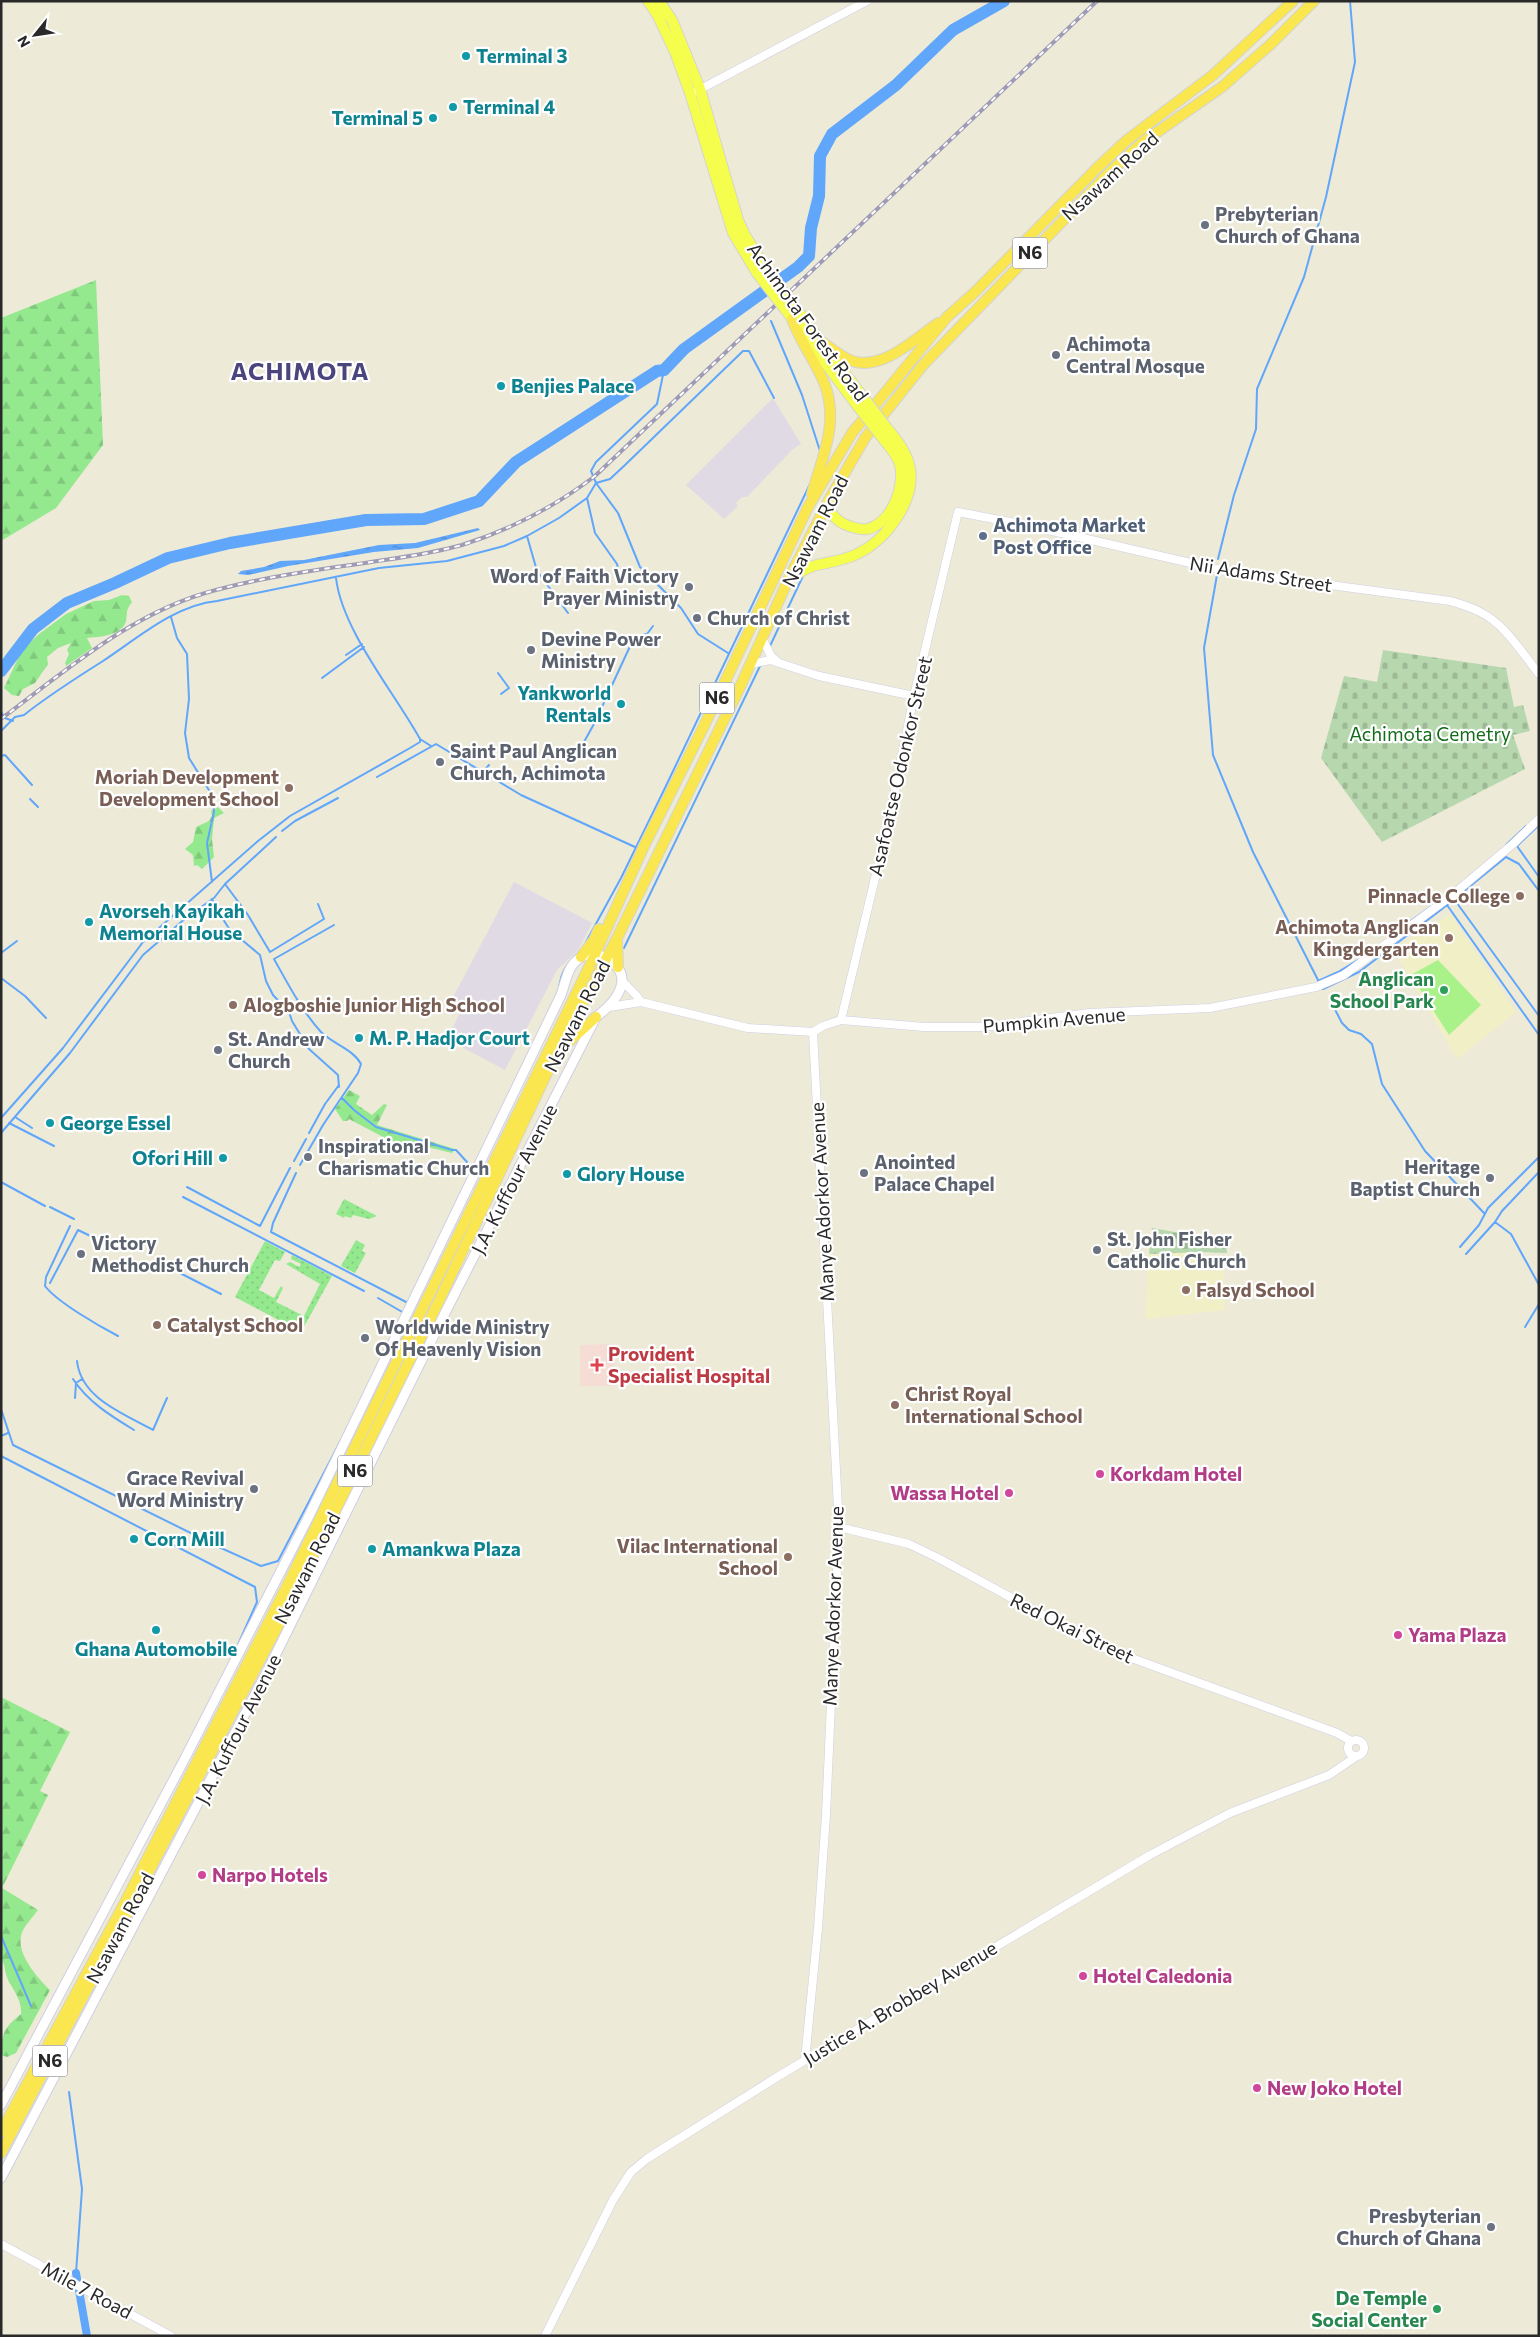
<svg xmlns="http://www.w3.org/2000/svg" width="1540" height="2337" viewBox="0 0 1540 2337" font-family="Commissioner,sans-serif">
<defs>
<pattern id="grass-dots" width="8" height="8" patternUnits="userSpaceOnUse" patternTransform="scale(1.25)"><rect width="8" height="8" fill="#94e98f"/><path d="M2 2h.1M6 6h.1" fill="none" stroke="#80c87b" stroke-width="1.8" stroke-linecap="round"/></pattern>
<pattern id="forest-firs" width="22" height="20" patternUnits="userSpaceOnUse" patternTransform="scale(1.25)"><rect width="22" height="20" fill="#94e98f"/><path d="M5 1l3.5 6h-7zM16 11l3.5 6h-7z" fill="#80c87b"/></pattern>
<pattern id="cemetery-stones" width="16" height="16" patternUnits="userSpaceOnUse" patternTransform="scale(1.25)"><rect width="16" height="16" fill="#b7d8ae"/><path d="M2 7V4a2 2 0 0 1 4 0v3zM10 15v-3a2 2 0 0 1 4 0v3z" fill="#9db996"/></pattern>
<pattern id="water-ripples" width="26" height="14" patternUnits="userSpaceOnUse" patternTransform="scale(1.25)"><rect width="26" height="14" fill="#60a6fa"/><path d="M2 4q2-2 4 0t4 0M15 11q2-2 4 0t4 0" fill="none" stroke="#4f87ca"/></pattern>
</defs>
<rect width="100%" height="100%" fill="#edead8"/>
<path fill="#e0dae4" d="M 773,398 L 801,444 L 793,449 L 747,497 L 742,497 L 736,503 L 738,506 L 724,519 L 686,485 Z
M 514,882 L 592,923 L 578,950 L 557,970 L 505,1070 L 447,1039 L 462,1009 L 450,1003 Z"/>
<path fill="#f0efc6" d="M 1450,914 L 1516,1012 L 1457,1059 L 1393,949 Z
M 1200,1252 L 1202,1271 L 1223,1270 L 1225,1310 L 1145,1319 L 1149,1254 Z"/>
<path fill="#f5dcd4" d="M 615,1344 L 614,1386 L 580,1386 L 580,1345 Z"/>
<path fill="url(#grass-dots)" d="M 344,1199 L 377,1216 L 369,1219 L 353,1215 L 351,1218 L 345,1216 L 344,1218 L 336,1214 Z
M 356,1240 L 365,1245 L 362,1251 L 366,1253 L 355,1273 L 341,1266 Z
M 265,1241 L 285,1252 L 280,1261 L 275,1260 L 259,1290 L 274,1298 L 281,1286 L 283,1288 L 276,1302 L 304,1316 L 320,1284 L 286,1264 L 290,1262 L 299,1267 L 301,1264 L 291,1259 L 292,1255 L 332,1276 L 301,1332 L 235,1297 Z"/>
<path fill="url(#forest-firs)" d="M 96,280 L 103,445 L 56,508 L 1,541 L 1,318 Z
M 122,595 L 129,596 L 132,602 C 125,612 128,611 126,621 C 122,636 98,637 87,638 L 92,648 L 66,666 L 65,663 L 69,654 L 67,650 L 71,643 L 58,648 L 47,657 L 48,664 L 35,683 L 23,689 L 19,696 L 12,695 L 4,688 L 22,650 L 39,634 L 66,614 L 94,601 L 109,600 Z
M 218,807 L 224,813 L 214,818 L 212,839 L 214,857 L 202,869 L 197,865 L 194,866 L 193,855 L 185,849 L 193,842 L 196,827 L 209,821 L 212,816 L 211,811 Z
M 349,1090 L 360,1096 L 356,1104 L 372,1115 L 384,1104 L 387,1105 L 377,1125 L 455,1149 L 452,1153 L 423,1146 L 421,1151 L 387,1139 L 349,1119 L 347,1121 L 343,1121 L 335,1109 Z
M 1,1697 L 70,1732 L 40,1791 L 48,1795 L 2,1888 L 38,1910 C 33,1917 22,1928 21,1936 C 17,1955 38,1978 50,1990 L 16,2053 L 7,2057 L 1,2055 C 1,2035 4,2027 21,2014 C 22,1998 12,1990 7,1977 C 4,1970 6,1966 1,1959 Z"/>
<path fill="url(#cemetery-stones)" d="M 1383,650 L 1506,668 L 1514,707 L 1523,705 L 1530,731 L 1513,735 L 1525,769 L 1382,842 L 1321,758 L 1344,676 L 1377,682 Z
M 1152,1228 L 1226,1241 L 1227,1253 L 1200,1252 L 1149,1254 Z"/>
<path fill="#a8f289" d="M 1438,960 L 1481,1005 L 1449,1035 L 1411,975 Z"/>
<path fill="url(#water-ripples)" d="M 478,528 L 480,530 L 418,548 L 374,552 L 288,566 L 248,575 L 238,574 L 241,571 L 264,567 L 280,561 L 304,560 L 379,545 L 415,543 Z"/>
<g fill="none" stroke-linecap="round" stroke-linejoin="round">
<path stroke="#60a6fa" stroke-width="2" d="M 771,321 L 802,395 L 820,451
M 587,498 L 595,533 L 617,564 L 621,583
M 527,536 L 537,571 L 568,613
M 1218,559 L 1234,495 L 1256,429 L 1257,389 L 1304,277 L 1326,197 L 1355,62 L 1350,1
M 1217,575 L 1204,648 L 1213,755 L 1253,852 L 1319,982
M 336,578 C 342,630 394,692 420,739 L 431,746
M 171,617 L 177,638 L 187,654 L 189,699 L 185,733 L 189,758 L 212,795 L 214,812 L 207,843 L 212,882
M 770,646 L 803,576
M 728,653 L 698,634 L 681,608 L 640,567 L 618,513 L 596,483 L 610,479 L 625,465 L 743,351 L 749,351 L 774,398
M 346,655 L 362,644
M 498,673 L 509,688 L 501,694
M 322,678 L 364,647
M 1,712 L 3,715
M 5,718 L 13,721
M 1,731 L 15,717 L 24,715 C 49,695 76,678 103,661 C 138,638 175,605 217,601 L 379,568 L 447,561 L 504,546 L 527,536 L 559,518 L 587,498 L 596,483 L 591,471 L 596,462 L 657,404 L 664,370
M 580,749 L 594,724 L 632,642 L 638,641 L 642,635 L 647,634 L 653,626
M 1,756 L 5,755 L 32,785
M 483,772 L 489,765
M 377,777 L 436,744 L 521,795 L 635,847
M 30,799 L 38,807
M 1539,825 L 1517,846 L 1539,877
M 282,831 L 295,821 L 338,798
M 276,837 L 225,884 L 248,915 L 270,952 L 324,919 L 318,904
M 1506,845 L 1526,826
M 212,899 L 217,910 L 230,930 L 260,955 L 266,981 L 273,995 L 289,1012 L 292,1021 L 309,1049 L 338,1075 L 339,1087
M 1454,899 L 1539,1016
M 1447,905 L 1539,1035
M 1408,923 L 1451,892
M 586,942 L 621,878 L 664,790 L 810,484
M 624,948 L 761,664
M 1,953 L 17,941
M 1,978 L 25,996 L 46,1018
M 1318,981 L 1338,972 L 1358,960
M 1322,987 L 1323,989 L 1359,972 L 1442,909 L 1506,857 L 1519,864 L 1539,891
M 559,988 C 561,972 566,965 577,954
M 1330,1000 L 1342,1023 L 1349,1030 L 1361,1034 L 1372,1044 L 1382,1084 L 1425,1151 L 1484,1213
M 342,1098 L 354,1110 L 376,1127 L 452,1150 L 456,1150 L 467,1162
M 15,1117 L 32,1128
M 1,1118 L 63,1048 L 143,942 L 258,841 L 290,816 L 410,748 L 420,742 L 420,739
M 9,1123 L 54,1146
M 1,1133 L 70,1053 L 143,955 L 187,917 L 214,898 L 225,884
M 309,1133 L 325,1104 L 339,1085
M 294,1161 L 306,1139
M 300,1165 L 323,1125 L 358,1073 L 361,1064 C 353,1049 333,1044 321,1032 C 302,1011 288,984 274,959 L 334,925
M 296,1173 L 273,1223 L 271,1232 L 408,1303
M 1,1182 L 45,1206
M 187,1187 L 260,1226 L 290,1168
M 183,1197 L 364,1291
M 50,1207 L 74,1219
M 1495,1222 L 1511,1234 L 1539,1285
M 70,1226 L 46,1277 L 45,1286 C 57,1302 99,1326 118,1336
M 1460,1247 L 1479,1225 L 1488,1208 L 1539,1157
M 1466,1254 L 1495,1222 L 1502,1211 L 1539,1172
M 176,1271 L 221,1294
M 50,1283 L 78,1230 L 109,1245
M 378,1298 L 404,1313
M 1525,1327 L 1539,1304
M 77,1361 C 81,1399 125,1414 153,1430 L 167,1398
M 73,1379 C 88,1402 111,1416 134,1430
M 75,1398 L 76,1383 L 82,1379
M 1,1409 L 13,1445 L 221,1548 L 261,1566 L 278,1561 L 341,1440
M 1,1436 L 8,1433
M 1,1456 L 255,1587 L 257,1602 L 232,1658
M 1,1936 L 31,2006
M 69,2092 L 82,2189 L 76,2273"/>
<path stroke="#60a6fa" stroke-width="8" d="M 76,2273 L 87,2336"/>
<path stroke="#60a6fa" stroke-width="12" d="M 1,671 L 33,629 L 67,603 L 115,583 L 168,558 L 230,543 L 366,520 L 424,519 L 479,501 L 516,462 L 657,371 L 664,370 L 684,349 L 798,267 L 809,256 L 811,228 L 819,196 L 820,156 L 832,134 L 896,85 L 953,30 L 1004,1"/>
<g stroke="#d0cee3" stroke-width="9">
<path id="tertiary" d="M 697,91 L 867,1
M 763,640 L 771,656 L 777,661
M 751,664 L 770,660 L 819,676 L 914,696
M 623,982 L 636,995 L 641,1002
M 609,1007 L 641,1002 L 748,1028 L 813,1032
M 841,1020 L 889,820 L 914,696 L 958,512 L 1035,527 L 1225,571 L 1450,601 C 1460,604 1471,607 1480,612 C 1505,624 1522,653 1539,674
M 813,1032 L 823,1026 L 841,1020 L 924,1027 L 984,1027 L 1089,1013 L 1210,1008 L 1316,987 L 1344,975 L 1451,896 L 1513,844 L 1539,819
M 839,1527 L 909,1544 L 938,1558 L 1104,1648 L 1337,1733 L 1351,1741
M1348 1748a8 8 0 1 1 16 0a8 8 0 1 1-16 0Z
M 805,2060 L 818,1928 L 826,1815 L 839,1527 L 813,1032
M 1,2244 L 171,2336
M 545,2336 L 613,2200 L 631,2172 L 648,2158 L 777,2077 L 1150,1855 L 1230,1813 L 1329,1775 L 1357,1756"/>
</g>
<g stroke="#d0cee3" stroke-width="11">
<path id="secondary" d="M 1,2105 L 183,1762 L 308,1518 L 561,995 C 567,979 567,962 586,955
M 1,2178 L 268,1670 L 448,1307 L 596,1017 C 620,999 638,972 600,955"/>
</g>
<g stroke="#d4d4d4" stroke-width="12">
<path id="primary" d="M 648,1 L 658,16 L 675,52 L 690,93 L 733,233 L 757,273
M 659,1 L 672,20 L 700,89 L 738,220 L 745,235 L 765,268
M 792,303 L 863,397
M 785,309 L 856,404
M 829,500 C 829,512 833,518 844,524 C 851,527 859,530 867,529 C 892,524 907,483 899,462 C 895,452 887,444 881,436
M 789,578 C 797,574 805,569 813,566 C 828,562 843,561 857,554 C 887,540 918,498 909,464 C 905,450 896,439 887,428"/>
</g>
<g stroke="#d4d4d4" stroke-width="12">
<path id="trunk" d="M 792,319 C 800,342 816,362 825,385 C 839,424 822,457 812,494
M 822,342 C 831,348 841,357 852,361 C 882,371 915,339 938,323
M 617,941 L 618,967
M 581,957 L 594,940 L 599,929
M 564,1046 L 596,1017
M 1,2132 L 124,1904 L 288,1584 L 592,961 L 644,846 L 703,728 L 808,507 L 852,433 L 947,317 L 975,292 L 1097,168 L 1127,140 L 1213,75 L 1293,1
M 1,2153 L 281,1620 L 438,1303 L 555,1056 L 617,938 L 740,687 L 789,578 L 829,500 L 865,438 L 923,365 L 1108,174 L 1143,142 L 1222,87 L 1271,44 L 1314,1"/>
</g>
<use href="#tertiary" stroke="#fff" stroke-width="8"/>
<use href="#secondary" stroke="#fff" stroke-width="9"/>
<use href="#primary" stroke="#f5fe4c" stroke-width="10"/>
<use href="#trunk" stroke="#fae64e" stroke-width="10"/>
<g stroke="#9f9bb5" stroke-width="4">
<path id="rail" d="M 1,719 C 68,669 134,611 216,590 C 265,577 315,570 365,563 C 397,558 430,554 462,545 C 509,530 556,506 595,476 L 1097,1"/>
</g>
<use href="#rail" stroke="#fff" stroke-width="2" stroke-dasharray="5.5" stroke-linecap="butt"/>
<g stroke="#d4d4d4" stroke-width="12" stroke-linecap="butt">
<path id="primary-bridge" d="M 765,268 L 792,303
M 757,273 L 785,309
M 863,397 L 887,428
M 856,404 L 881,436"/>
</g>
<use href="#primary-bridge" stroke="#f5fe4c" stroke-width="10"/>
</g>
<g fill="#0f9aa8" stroke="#fff" stroke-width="2">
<circle cx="466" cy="56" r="5"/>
<circle cx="453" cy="107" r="5"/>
<circle cx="433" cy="118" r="5"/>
<circle cx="501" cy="386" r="5"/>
<circle cx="621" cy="704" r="5"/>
<circle cx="89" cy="922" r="5"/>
<circle cx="359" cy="1038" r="5"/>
<circle cx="50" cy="1123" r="5"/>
<circle cx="223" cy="1158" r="5"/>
<circle cx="567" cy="1174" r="5"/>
<circle cx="134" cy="1539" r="5"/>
<circle cx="372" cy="1549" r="5"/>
<circle cx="156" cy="1630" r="5"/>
</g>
<g fill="#6b7280" stroke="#fff" stroke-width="2">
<circle cx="1205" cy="225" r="5"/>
<circle cx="1056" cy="355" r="5"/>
<circle cx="689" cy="587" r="5"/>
<circle cx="697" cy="618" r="5"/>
<circle cx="531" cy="650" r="5"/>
<circle cx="440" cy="762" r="5"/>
<circle cx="218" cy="1050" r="5"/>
<circle cx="308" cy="1157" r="5"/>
<circle cx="864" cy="1173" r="5"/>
<circle cx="1490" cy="1178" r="5"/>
<circle cx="1097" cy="1250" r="5"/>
<circle cx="81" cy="1254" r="5"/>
<circle cx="365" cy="1338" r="5"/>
<circle cx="254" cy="1489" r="5"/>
<circle cx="1491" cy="2227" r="5"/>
</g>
<circle fill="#5c6f8a" stroke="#fff" stroke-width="2" cx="983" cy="536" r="5"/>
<g fill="#8d6e63" stroke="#fff" stroke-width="2">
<circle cx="289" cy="788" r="5"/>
<circle cx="1520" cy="896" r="5"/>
<circle cx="1449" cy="938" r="5"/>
<circle cx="233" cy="1005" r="5"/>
<circle cx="1186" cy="1290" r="5"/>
<circle cx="157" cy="1325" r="5"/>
<circle cx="895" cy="1405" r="5"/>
<circle cx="788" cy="1557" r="5"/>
</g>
<g fill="#2e9e5b" stroke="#fff" stroke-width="2">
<circle cx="1444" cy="990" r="5"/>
<circle cx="1437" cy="2309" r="5"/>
</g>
<path fill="#e0444e" stroke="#fff" stroke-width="2" d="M594.5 1357.5h5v5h5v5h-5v5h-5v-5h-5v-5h5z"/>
<g fill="#d1479c" stroke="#fff" stroke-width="2">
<circle cx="1100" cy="1474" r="5"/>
<circle cx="1009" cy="1493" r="5"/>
<circle cx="1398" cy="1635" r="5"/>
<circle cx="202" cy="1875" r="5"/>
<circle cx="1083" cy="1976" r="5"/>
<circle cx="1257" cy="2088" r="5"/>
</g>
<g text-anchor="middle" stroke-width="4.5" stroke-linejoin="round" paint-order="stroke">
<g fill="#fff" stroke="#696969" stroke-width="1">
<rect x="1012.5" y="237.5" width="35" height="31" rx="4"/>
<rect x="699.5" y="682.5" width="35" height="31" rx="4"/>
<rect x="337.5" y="1455.5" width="35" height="31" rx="4"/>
<rect x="32.5" y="2045.5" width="35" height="31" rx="4"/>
</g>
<g font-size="18" font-weight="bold" fill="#292929">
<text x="1030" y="259">N6</text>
<text x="717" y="704">N6</text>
<text x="355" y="1477">N6</text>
<text x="50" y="2067">N6</text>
</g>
<g font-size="19" font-weight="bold" fill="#0d838f" stroke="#fff" text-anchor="start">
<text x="476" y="63">Terminal 3</text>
<text x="463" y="114">Terminal 4</text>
<text x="423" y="125" text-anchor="end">Terminal 5</text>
<text x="511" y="393">Benjies Palace</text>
<text x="611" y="700" text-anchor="end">Yankworld<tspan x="611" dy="22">Rentals</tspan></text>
<text x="99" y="918">Avorseh Kayikah<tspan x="99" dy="22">Memorial House</tspan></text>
<text x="369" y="1045">M. P. Hadjor Court</text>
<text x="60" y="1130">George Essel</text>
<text x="213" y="1165" text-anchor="end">Ofori Hill</text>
<text x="577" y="1181">Glory House</text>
<text x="144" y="1546">Corn Mill</text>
<text x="382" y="1556">Amankwa Plaza</text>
<text x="156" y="1656" text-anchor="middle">Ghana Automobile</text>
</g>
<g font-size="19" fill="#292929" stroke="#fff">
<text transform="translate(1110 176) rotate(-42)" y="7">Nsawam Road</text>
<text transform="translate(808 322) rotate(54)" y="7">Achimota Forest Road</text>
<text transform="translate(815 531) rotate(-63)" y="7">Nsawam Road</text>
<text transform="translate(1261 574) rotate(9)" y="7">Nii Adams Street</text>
<text transform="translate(900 766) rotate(-77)" y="7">Asafoatse Odonkor Street</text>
<text transform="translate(577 1016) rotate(-63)" y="7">Nsawam Road</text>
<text transform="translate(1054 1020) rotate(-5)" y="7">Pumpkin Avenue</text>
<text transform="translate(514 1179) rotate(-63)" y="7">J.A. Kuffour Avenue</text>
<text transform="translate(822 1202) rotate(-93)" y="7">Manye Adorkor Avenue</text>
<text transform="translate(307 1568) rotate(-63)" y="7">Nsawam Road</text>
<text transform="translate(833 1606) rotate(-88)" y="7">Manye Adorkor Avenue</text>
<text transform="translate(1072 1628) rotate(26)" y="7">Red Okai Street</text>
<text transform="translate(238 1729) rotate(-63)" y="7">J.A. Kuffour Avenue</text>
<text transform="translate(120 1928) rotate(-62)" y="7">Nsawam Road</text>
<text transform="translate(900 2003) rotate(-31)" y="7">Justice A. Brobbey Avenue</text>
<text transform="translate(87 2290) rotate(28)" y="7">Mile 7 Road</text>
</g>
<g font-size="19" font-weight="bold" fill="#5b616d" stroke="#fff" text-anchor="start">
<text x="1215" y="221">Prebyterian<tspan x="1215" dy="22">Church of Ghana</tspan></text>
<text x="1066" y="351">Achimota<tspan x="1066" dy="22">Central Mosque</tspan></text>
<text x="679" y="583" text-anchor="end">Word of Faith Victory<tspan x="679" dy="22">Prayer Ministry</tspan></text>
<text x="707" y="625">Church of Christ</text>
<text x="541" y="646">Devine Power<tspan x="541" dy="22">Ministry</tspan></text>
<text x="450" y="758">Saint Paul Anglican<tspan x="450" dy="22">Church, Achimota</tspan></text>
<text x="228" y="1046">St. Andrew<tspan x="228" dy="22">Church</tspan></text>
<text x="318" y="1153">Inspirational<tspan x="318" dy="22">Charismatic Church</tspan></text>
<text x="874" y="1169">Anointed<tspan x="874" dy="22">Palace Chapel</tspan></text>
<text x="1480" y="1174" text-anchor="end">Heritage<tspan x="1480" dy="22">Baptist Church</tspan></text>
<text x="1107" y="1246">St. John Fisher<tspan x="1107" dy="22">Catholic Church</tspan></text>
<text x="91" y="1250">Victory<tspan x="91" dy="22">Methodist Church</tspan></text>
<text x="375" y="1334">Worldwide Ministry<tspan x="375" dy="22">Of Heavenly Vision</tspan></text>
<text x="244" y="1485" text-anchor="end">Grace Revival<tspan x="244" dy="22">Word Ministry</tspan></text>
<text x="1481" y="2223" text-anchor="end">Presbyterian<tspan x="1481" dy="22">Church of Ghana</tspan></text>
</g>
<g font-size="19" font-weight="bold" fill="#4e5e75" stroke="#fff" text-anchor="start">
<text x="993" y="532">Achimota Market<tspan x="993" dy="22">Post Office</tspan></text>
</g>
<g font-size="19" fill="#136b19" stroke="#fff">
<text x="1430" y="741">Achimota Cemetry</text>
</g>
<g font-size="19" font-weight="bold" fill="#785e54" stroke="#fff" text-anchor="end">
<text x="279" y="784">Moriah Development<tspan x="279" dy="22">Development School</tspan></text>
<text x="1510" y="903">Pinnacle College</text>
<text x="1439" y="934">Achimota Anglican<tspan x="1439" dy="22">Kingdergarten</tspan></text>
<text x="243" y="1012" text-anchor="start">Alogboshie Junior High School</text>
<text x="1196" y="1297" text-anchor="start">Falsyd School</text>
<text x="167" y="1332" text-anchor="start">Catalyst School</text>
<text x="905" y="1401" text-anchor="start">Christ Royal<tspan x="905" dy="22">International School</tspan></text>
<text x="778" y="1553">Vilac International<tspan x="778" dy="22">School</tspan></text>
</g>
<g font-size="19" font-weight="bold" fill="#27864d" stroke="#fff" text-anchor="end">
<text x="1434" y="986">Anglican<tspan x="1434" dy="22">School Park</tspan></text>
<text x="1427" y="2305">De Temple<tspan x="1427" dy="22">Social Center</tspan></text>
</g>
<g font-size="19" font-weight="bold" fill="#be3a42" stroke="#fff" text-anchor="start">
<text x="608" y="1361">Provident<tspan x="608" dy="22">Specialist Hospital</tspan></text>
</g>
<g font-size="19" font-weight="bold" fill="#b23c85" stroke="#fff" text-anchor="start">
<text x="1110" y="1481">Korkdam Hotel</text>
<text x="999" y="1500" text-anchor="end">Wassa Hotel</text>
<text x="1408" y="1642">Yama Plaza</text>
<text x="212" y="1882">Narpo Hotels</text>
<text x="1093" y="1983">Hotel Caledonia</text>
<text x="1267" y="2095">New Joko Hotel</text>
</g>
<g font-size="24" font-weight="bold" letter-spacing="1" fill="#4b457d" stroke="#fff">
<text x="300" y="380">ACHIMOTA</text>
</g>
</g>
<rect width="1540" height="2337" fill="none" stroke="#292929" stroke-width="5"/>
<g transform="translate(35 35) rotate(240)" stroke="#ffffff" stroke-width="4" paint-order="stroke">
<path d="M0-4L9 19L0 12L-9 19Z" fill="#292929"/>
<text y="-8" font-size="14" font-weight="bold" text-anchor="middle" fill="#292929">N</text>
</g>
</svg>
